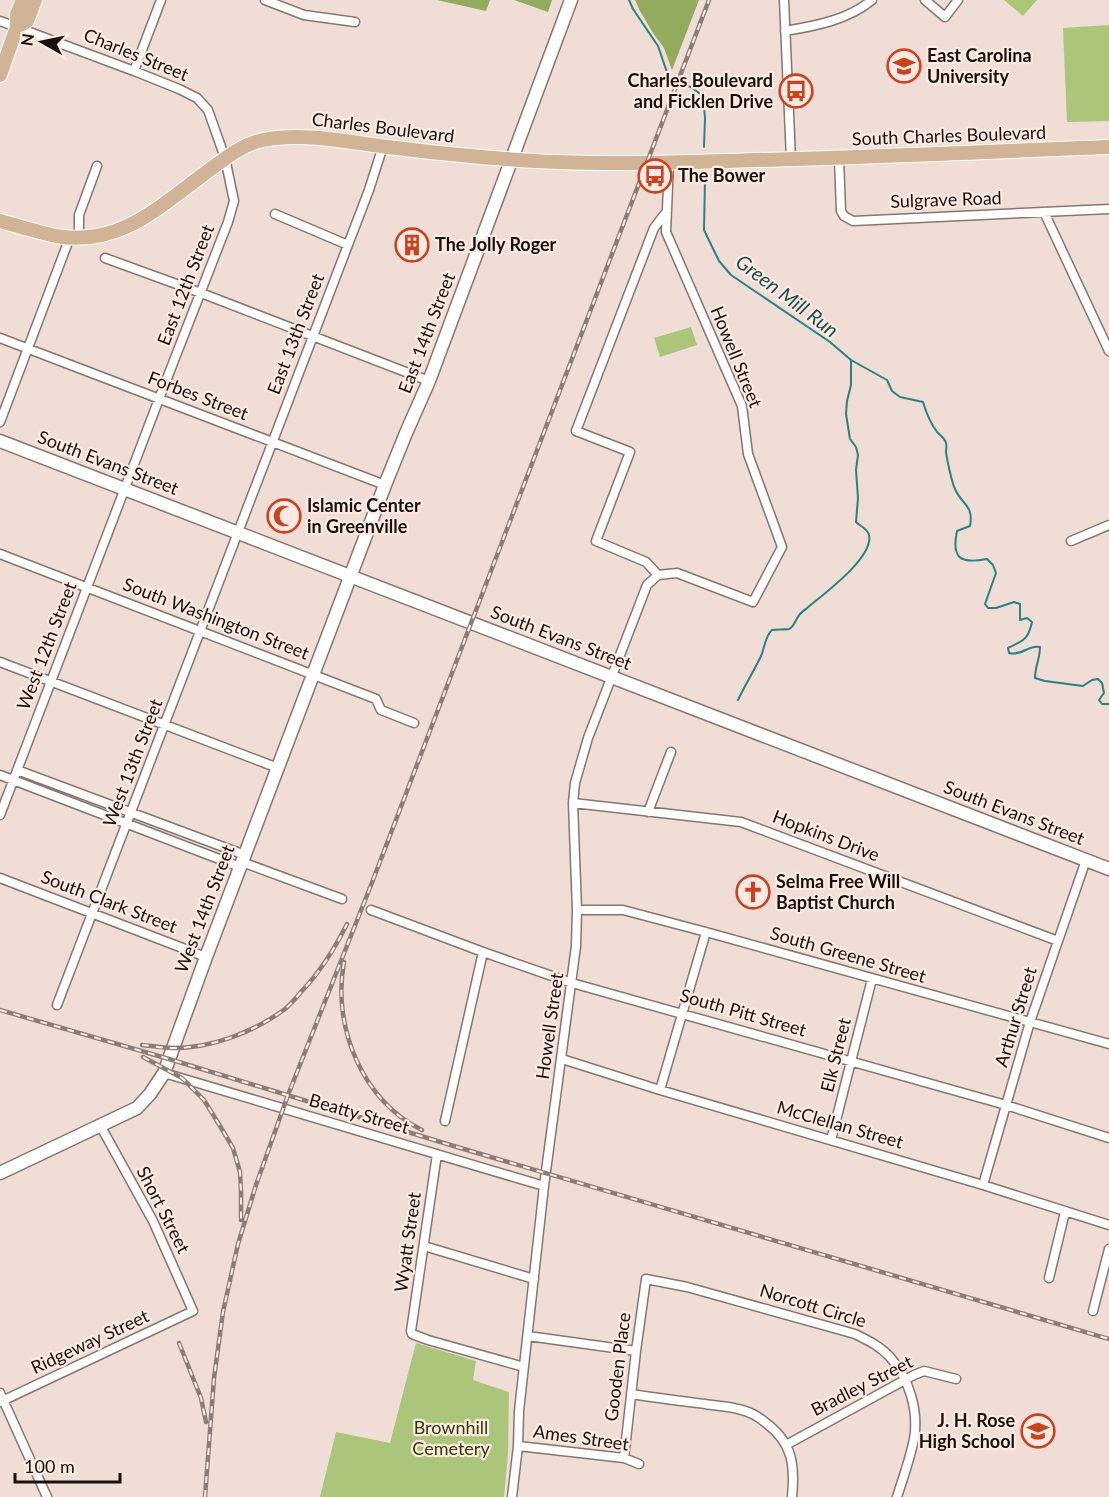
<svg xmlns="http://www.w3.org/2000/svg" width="1109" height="1497" viewBox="0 0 1109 1497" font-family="Lato,sans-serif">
<rect width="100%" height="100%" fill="#f0ddd5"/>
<path fill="#abc57b" d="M 1004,0 L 1037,0 L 1023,16 Z
M 1109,25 L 1109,121 L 1067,122 L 1063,28 Z
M 691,327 L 697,345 L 660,357 L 654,338 Z
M 416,1343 L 476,1361 L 473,1380 L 509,1392 L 508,1455 L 504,1497 L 320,1497 L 336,1432 L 390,1443 Z"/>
<path fill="#92ab5c" d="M 437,0 L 490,0 L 486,11 Z
M 514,0 L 552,0 L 548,12 Z
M 635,0 L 699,0 L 672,70 L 664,48 L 653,33 L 640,11 Z"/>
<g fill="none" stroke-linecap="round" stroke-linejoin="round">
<path stroke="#278384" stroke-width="2" d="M 629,0 L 633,9 L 658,46 L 670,81 L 691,87 L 703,96 L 705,118 L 704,147
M 705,179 L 704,230 L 719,261 L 731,275 L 830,342 L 851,360 L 887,380 L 892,391 L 900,397 L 923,402 C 926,412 931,424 937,432 C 940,435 945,438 946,443 C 947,446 946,449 946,452 C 947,460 952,483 955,489 C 962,505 974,505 970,526 L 957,531 C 951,559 961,564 987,559 L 993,565 L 996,573 L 985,604 L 988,608 L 996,608 L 1014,602 L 1020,604 L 1020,620 L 1027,618 L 1032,622 C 1028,640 1024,640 1008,648 L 1009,653 C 1023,656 1029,644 1040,647 C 1040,658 1035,667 1035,678 L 1045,681 L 1083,686 L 1092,680 L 1098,679 L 1102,683 L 1104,693 L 1099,700 L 1102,704 L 1109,704
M 738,700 C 745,685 754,671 761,656 C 765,647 765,636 772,630 C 777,629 784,630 789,629 C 796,626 795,615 806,609 C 822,595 874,558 869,535 C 868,529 860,526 856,522 L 858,498 L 856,470 L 858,455 L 856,447 L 850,439 L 846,414 L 847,401 L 851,385 L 851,360"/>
<g stroke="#87766f" stroke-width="11">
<path id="street" d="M 265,0 L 304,15 L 355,22
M 784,0 L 791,159
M 925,0 L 945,17 L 958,0
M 0,21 L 134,71 L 179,89 L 197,98 L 208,110 L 225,158 L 234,201 L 228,222 L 159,399 L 0,815
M 785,31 C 815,26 848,20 872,0
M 134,71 L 161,0
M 839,158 L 841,211 L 844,216 L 853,221 L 1109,209
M 1044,212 L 1109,351
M 275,214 L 348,245
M 79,237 L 79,215 L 97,166
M 105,258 L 201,293 L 429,381
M 0,338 L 385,485
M 0,422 L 70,237
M 1071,541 L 1109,525
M 0,554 L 376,699 L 381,710 L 414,723
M 658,575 L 646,562 L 596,541 L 630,452 L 576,431 L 654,228 L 667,211
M 0,662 L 278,768
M 17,770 L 245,855
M 0,775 L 240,867
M 573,803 L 741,822 L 1058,941
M 648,812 L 671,752
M 242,862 L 342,899
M 0,878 L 206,957
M 371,910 L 483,952 L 572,983 L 1006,1105 L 1109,1138
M 577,910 L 623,910 L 706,932 L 1109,1044
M 57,1005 L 369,190 L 383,146
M 562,1059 L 660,1090 L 983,1185 L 1109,1225
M 164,1073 L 544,1186
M 660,1090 L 706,932
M 445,1121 L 483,952
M 831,1140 L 872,979
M 437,1154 L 411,1331 L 412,1334 L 428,1340 L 524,1367
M 983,1185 L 1030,1022 L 1086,860
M 424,1246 L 534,1279
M 1049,1278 L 1065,1212
M 1093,1311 L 1109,1249
M 528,1336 L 636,1351
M 0,1393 L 47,1497
M 632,1394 C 656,1398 681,1401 705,1404 C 716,1406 727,1406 738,1409 C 748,1411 758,1416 766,1423 C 793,1443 795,1466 792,1497
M 0,1402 L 193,1311 L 153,1221 L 100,1125
M 786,1445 L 914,1375 L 924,1371 L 956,1379
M 518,1446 L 624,1458 L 639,1464
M 624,1458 L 636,1351 L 646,1279 L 687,1287 L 855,1334 C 867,1340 880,1346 890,1357 C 909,1378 919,1411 914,1439 C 910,1459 903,1478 897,1497
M 512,1497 L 518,1446 L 519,1411 L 544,1186 L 576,946 L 577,910 L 573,803 L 575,783 L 588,738 L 647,585 L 658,575 L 677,573 L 753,602 L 782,547 L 748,454 L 742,406 L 666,232 L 669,163"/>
</g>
<g stroke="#87766f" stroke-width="15">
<path id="secondary" d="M 0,441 L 1109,869
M 0,1173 L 137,1108 L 150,1094 L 164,1073 L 206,957 L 385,485 L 406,433 L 429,381 L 571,0"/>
</g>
<g stroke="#fff" stroke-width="16">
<path id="primary" d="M 17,27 L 27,21 L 35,0
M 0,75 L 17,27 L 17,14 L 23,0
M 0,221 C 18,226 37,232 56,236 C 118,247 158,208 204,174 C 222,161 240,145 263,140 C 304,132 347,142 388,147 C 445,154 502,160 559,162 C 637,165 716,161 794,159 C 899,156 1004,151 1109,147"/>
</g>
<use href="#street" stroke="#fff" stroke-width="8"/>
<use href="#secondary" stroke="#fff" stroke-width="12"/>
<use href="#primary" stroke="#d1b495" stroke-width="14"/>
<g stroke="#8a7d78" stroke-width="4.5">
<path id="rail" d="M 344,962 C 332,1026 362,1101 422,1130
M 0,1010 L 169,1059 L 457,1147 L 1109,1339
M 142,1045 C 152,1046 163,1048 174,1048 C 212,1048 254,1032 285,1009 C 291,1004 296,998 301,992 C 321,971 334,950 347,924
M 143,1057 L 182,1078 L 204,1100 L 220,1126 L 233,1148 L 240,1172 L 241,1192 L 241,1220
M 179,1343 L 201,1398 L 206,1422
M 205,1497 L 214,1378 L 223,1312 L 238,1244 L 256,1185 L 288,1095 L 373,880 L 709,0"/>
</g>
<use href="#rail" stroke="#feeae2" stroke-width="2" stroke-dasharray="7" stroke-linecap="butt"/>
</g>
<defs>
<g id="university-ring" transform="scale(1.725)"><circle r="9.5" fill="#feeae2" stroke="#cb421e" stroke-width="1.5"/><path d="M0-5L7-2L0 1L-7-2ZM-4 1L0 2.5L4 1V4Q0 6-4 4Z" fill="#cb421e"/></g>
<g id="bus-ring" transform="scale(1.725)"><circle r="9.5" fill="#feeae2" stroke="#cb421e" stroke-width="1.5"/><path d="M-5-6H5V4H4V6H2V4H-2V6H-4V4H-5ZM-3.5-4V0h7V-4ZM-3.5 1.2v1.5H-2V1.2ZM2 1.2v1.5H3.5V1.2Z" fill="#cb421e"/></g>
<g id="building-ring" transform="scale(1.725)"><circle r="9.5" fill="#feeae2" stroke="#cb421e" stroke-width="1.5"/><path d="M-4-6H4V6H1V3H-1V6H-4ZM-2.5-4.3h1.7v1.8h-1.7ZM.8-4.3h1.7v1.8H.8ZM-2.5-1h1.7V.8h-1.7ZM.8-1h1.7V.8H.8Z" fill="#cb421e"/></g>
<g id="mosque-ring" transform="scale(1.725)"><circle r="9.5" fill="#feeae2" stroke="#cb421e" stroke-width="1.5"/><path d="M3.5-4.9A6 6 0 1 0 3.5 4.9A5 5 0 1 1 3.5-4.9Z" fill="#cb421e"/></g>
<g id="church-ring" transform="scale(1.725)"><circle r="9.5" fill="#feeae2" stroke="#cb421e" stroke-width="1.5"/><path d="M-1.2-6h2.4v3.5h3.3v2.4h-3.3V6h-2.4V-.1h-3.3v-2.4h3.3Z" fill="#cb421e"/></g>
<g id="school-ring" transform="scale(1.725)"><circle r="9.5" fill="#feeae2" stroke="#cb421e" stroke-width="1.5"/><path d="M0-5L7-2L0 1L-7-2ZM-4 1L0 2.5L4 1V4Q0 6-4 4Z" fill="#cb421e"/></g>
</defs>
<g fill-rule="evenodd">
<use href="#university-ring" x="904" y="66"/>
<use href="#bus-ring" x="796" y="91"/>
<use href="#bus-ring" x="655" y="176"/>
<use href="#building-ring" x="412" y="245"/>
<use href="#mosque-ring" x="284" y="516"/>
<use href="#church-ring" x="753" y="892"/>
<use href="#school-ring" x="1038" y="1431"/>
</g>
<g text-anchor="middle" stroke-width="4.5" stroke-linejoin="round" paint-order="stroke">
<g font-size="18" fill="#17110e" stroke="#feeae2">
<text transform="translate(136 55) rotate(22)" y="6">Charles Street</text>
<text transform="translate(383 128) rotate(7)" y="6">Charles Boulevard</text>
<text transform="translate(949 136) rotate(-2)" y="6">South Charles Boulevard</text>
<text transform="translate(946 200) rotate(-2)" y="6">Sulgrave Road</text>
<text transform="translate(186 285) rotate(-69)" y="6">East 12th Street</text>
<text transform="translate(427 333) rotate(-69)" y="6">East 14th Street</text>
<text transform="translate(296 334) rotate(-69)" y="6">East 13th Street</text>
<text transform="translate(736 357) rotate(68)" y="6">Howell Street</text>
<text transform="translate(198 396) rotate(21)" y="6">Forbes Street</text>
<text transform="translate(108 463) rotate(21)" y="6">South Evans Street</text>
<text transform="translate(216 619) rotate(21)" y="6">South Washington Street</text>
<text transform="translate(561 638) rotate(21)" y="6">South Evans Street</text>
<text transform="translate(47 646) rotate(-69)" y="6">West 12th Street</text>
<text transform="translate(133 763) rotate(-69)" y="6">West 13th Street</text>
<text transform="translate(1014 813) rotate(21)" y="6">South Evans Street</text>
<text transform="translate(826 836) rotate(21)" y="6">Hopkins Drive</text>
<text transform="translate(109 902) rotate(21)" y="6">South Clark Street</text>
<text transform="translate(205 909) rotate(-69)" y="6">West 14th Street</text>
<text transform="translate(848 955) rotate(16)" y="6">South Greene Street</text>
<text transform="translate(743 1013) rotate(16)" y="6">South Pitt Street</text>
<text transform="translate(1016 1017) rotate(-73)" y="6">Arthur Street</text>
<text transform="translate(550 1026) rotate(-82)" y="6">Howell Street</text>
<text transform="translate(836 1055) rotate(-76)" y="6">Elk Street</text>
<text transform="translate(359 1114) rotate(16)" y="6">Beatty Street</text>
<text transform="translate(840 1125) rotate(16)" y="6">McClellan Street</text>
<text transform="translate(163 1210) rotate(63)" y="6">Short Street</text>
<text transform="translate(408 1242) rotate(-82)" y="6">Wyatt Street</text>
<text transform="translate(813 1306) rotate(17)" y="6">Norcott Circle</text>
<text transform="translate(90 1342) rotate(-25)" y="6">Ridgeway Street</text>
<text transform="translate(618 1367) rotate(-83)" y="6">Gooden Place</text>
<text transform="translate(862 1386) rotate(-27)" y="6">Bradley Street</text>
<text transform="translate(581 1438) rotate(8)" y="6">Ames Street</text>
</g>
<g font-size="18" font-weight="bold" fill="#17110e" stroke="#feeae2" text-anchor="start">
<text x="927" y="62">East Carolina<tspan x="927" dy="21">University</tspan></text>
<text x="773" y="87" text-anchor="end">Charles Boulevard<tspan x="773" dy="21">and Ficklen Drive</tspan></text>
<text x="678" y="182">The Bower</text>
<text x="435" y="251">The Jolly Roger</text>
<text x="307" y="512">Islamic Center<tspan x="307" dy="21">in Greenville</tspan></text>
<text x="776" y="888">Selma Free Will<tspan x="776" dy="21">Baptist Church</tspan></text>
<text x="1015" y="1427" text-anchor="end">J. H. Rose<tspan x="1015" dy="21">High School</tspan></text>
</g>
<g font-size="18" fill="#2c3c00" stroke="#feeae2">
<text x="451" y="1434">Brownhill<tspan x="451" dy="21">Cemetery</tspan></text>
</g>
<g font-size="20" font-style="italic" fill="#194f50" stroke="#feeae2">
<text transform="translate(787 296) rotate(37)" y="7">Green Mill Run</text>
</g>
</g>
<g transform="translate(42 42) rotate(279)" stroke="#feeae2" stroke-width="4.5" paint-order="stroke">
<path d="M0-4.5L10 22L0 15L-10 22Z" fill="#17110e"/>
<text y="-9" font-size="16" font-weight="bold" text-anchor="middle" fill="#17110e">N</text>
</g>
<path d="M15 1473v9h105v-9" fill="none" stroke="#17110e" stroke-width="3"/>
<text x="24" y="1473" font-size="18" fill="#17110e" stroke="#feeae2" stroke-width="4.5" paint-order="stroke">100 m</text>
</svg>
